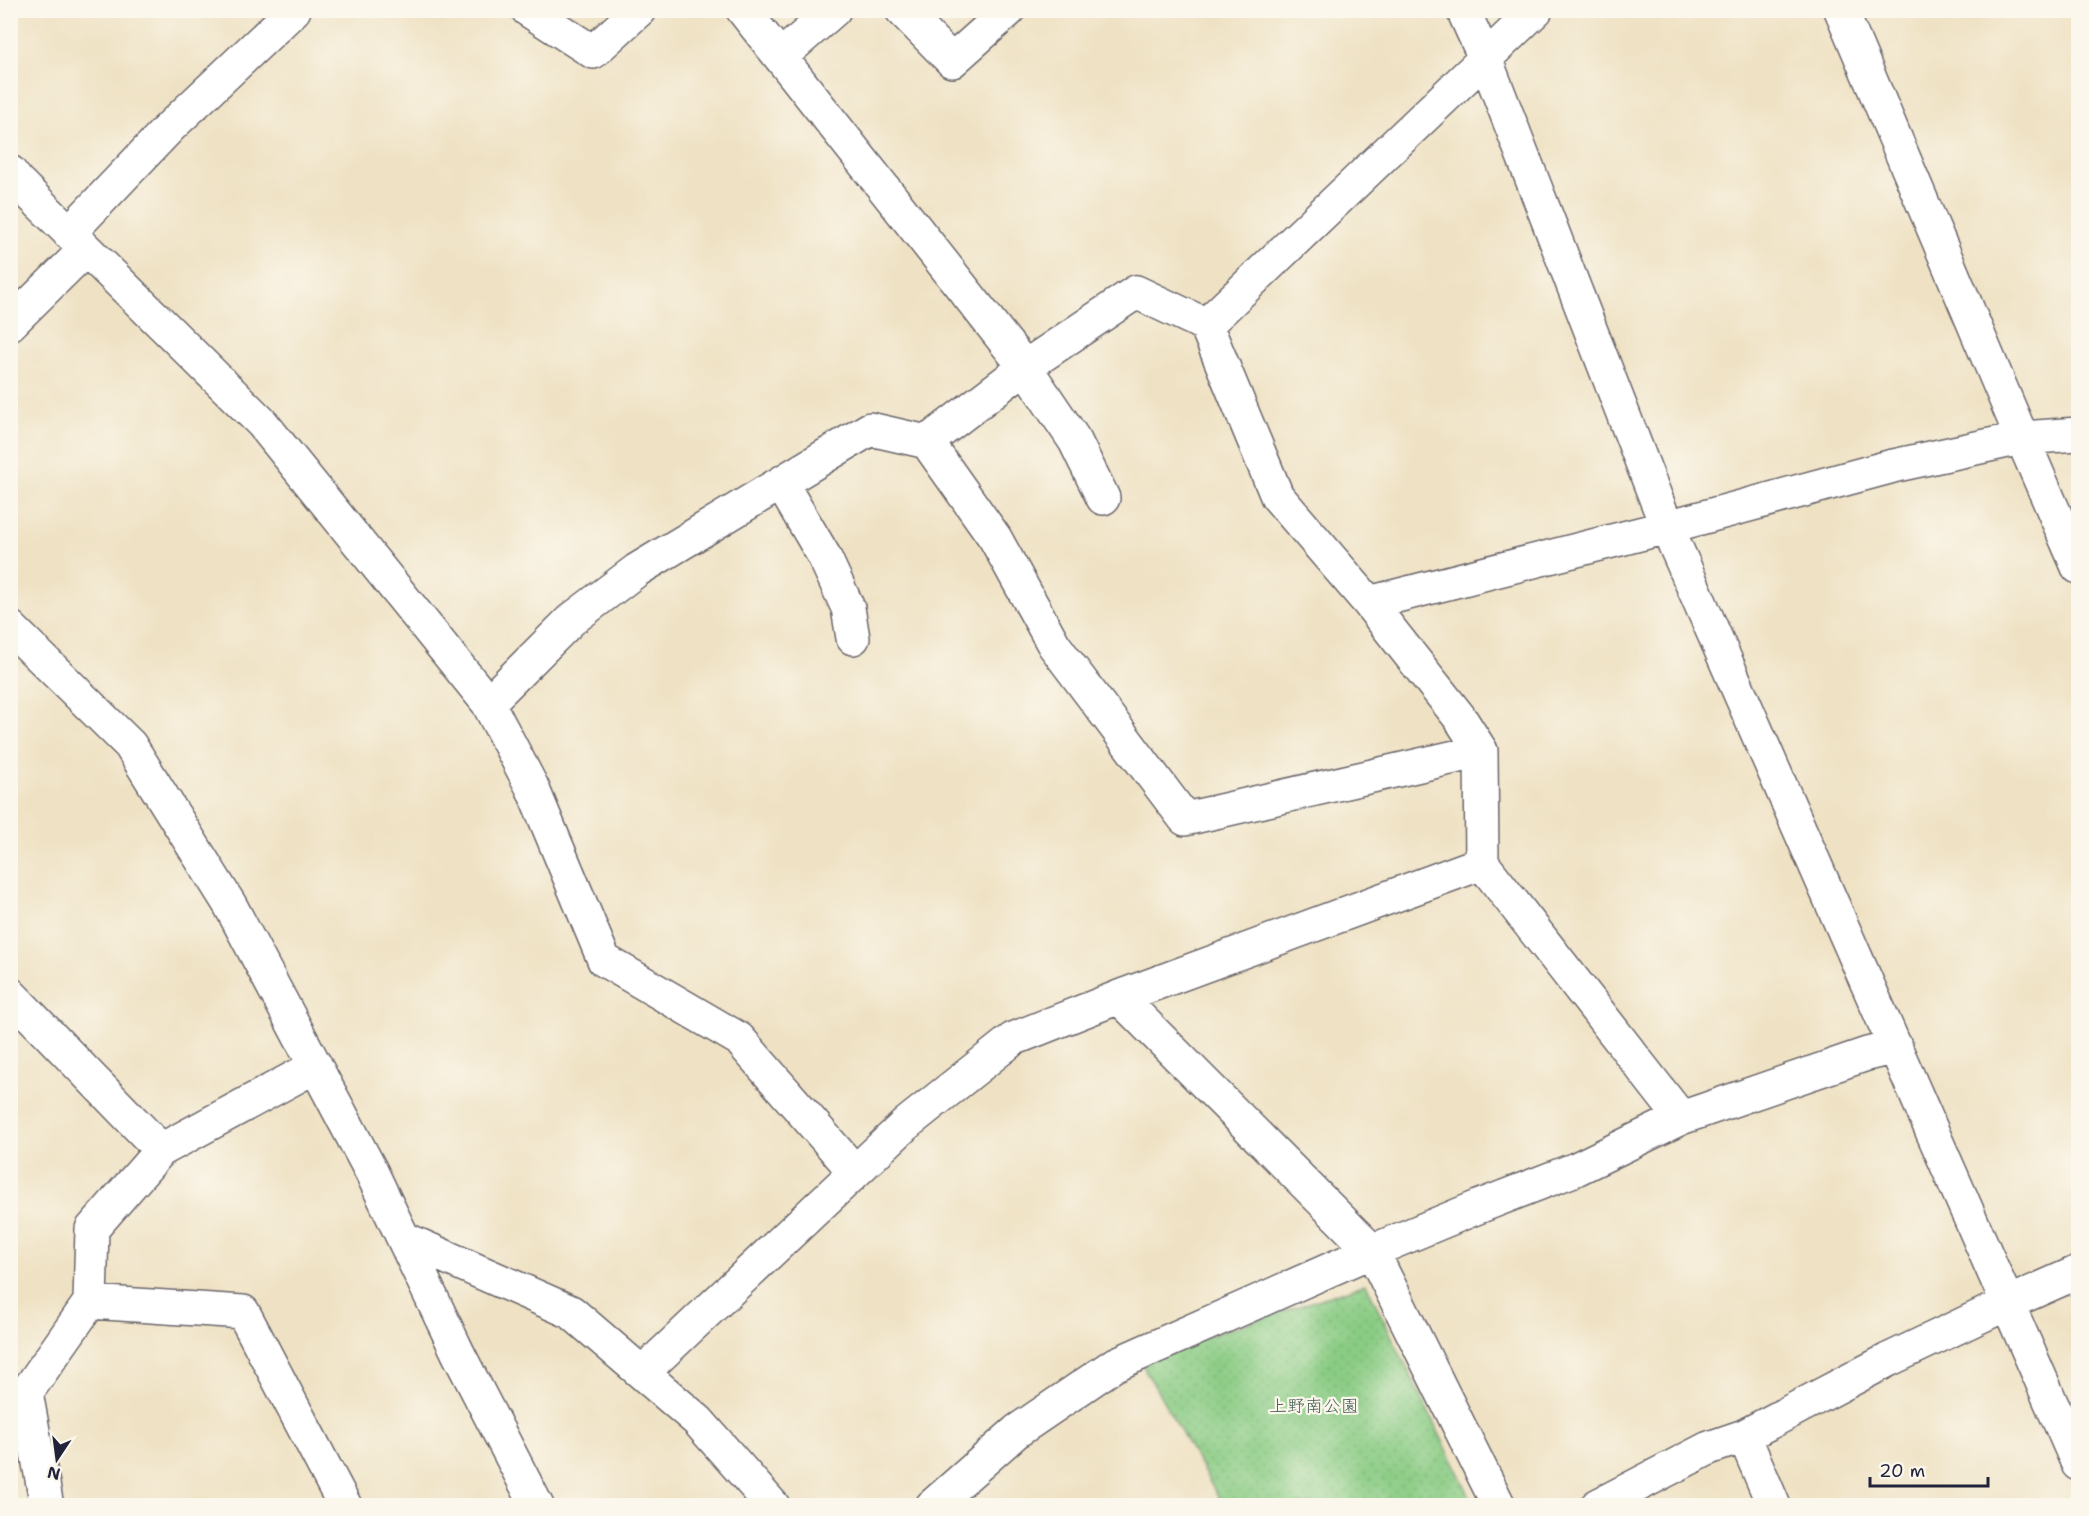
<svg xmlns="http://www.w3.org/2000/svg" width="2089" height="1516" viewBox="0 0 2089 1516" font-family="'Shantell Sans','Klee One',sans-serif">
<defs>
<pattern id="green-dots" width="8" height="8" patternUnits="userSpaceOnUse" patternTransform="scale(1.5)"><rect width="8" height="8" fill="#8acc84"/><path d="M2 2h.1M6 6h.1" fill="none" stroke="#77af73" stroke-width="1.8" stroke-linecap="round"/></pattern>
</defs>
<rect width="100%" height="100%" fill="#fbf7ec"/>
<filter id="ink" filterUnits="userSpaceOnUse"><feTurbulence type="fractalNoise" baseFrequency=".0167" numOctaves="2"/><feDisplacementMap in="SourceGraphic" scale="12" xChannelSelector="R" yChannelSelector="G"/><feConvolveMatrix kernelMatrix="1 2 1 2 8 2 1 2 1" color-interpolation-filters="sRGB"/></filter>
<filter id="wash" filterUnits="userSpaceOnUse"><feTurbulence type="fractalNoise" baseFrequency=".008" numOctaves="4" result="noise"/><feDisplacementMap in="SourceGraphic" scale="24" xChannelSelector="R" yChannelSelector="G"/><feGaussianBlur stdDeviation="1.35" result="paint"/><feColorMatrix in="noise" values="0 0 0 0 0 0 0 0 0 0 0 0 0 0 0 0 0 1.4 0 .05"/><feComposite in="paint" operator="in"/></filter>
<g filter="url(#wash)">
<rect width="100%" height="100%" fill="#efe2c4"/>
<path fill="url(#green-dots)" stroke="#567760" stroke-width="1.5" d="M 1366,1284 L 1474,1505 L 1223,1505 L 1139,1359 Z"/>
</g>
<g filter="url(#ink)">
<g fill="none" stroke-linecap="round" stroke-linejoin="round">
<g stroke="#6a656b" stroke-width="36">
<path id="minor" d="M 528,10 L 593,52 L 639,10
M 743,10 L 1025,367 L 1075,441 L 1103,498
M 902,10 L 952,61 L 1009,10
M 1463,10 L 1485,58 L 1667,527 L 2078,1464
M 1841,10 L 2022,438 L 2078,567
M 780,57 L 834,10
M 10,172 L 17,181 L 262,423 L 488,703 L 532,787 L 604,960 L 739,1039 L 855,1172
M 69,233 L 170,127 L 294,10
M 10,324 L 85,250
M 1206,325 L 1536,10
M 927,442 L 995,538 L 1054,645 L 1185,819 L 1481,751
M 781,483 L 824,556 L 848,608 L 853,638
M 1369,603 L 1667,527 L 1893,466 L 2022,438 L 2078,434
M 10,627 L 130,745 L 230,905 L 371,1171 L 459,1355 L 537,1506
M 488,703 L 571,620 L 637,570 L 870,429 L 927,442 L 1025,367 L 1136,292 L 1206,325 L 1277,496 L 1369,603 L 1460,718 L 1481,751 L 1482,863 L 1681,1118
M 10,994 L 161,1150
M 1119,997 L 1372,1251 L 1499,1506
M 405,1239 L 571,1312 L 698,1421 L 773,1506
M 90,1302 L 243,1312 L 345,1506
M 642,1373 L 906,1124 L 1013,1039 L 1119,997 L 1482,863
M 1744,1436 L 1774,1506
M 47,1506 L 26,1393 L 90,1302 L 92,1229 L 161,1150 L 316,1066
M 932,1506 L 1017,1431 L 1114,1365 L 1372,1251 L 1478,1207 L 1576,1169 L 1681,1118 L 1867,1054 L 1896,1047
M 1597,1506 L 1709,1448 L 1744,1436 L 1888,1360 L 2008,1303 L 2078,1272"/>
</g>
<use href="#minor" stroke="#fff" stroke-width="33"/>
</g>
</g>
<g text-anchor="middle" stroke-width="4.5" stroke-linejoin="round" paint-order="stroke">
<g font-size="18" fill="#465e55" stroke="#fbf7ec">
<text x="1314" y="1412">上野南公園</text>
</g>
</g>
<rect width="2089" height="1516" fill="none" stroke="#fbf7ec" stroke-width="36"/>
<g transform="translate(57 1459) rotate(193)" stroke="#fbf7ec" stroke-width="4.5" paint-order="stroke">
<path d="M0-4.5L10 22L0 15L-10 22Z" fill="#22223b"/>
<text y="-9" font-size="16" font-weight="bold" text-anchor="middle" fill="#22223b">N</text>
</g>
<path d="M1870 1477v9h118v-9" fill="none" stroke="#22223b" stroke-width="3"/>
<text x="1879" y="1477" font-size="18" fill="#22223b" stroke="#fbf7ec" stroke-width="4.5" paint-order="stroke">20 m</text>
</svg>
